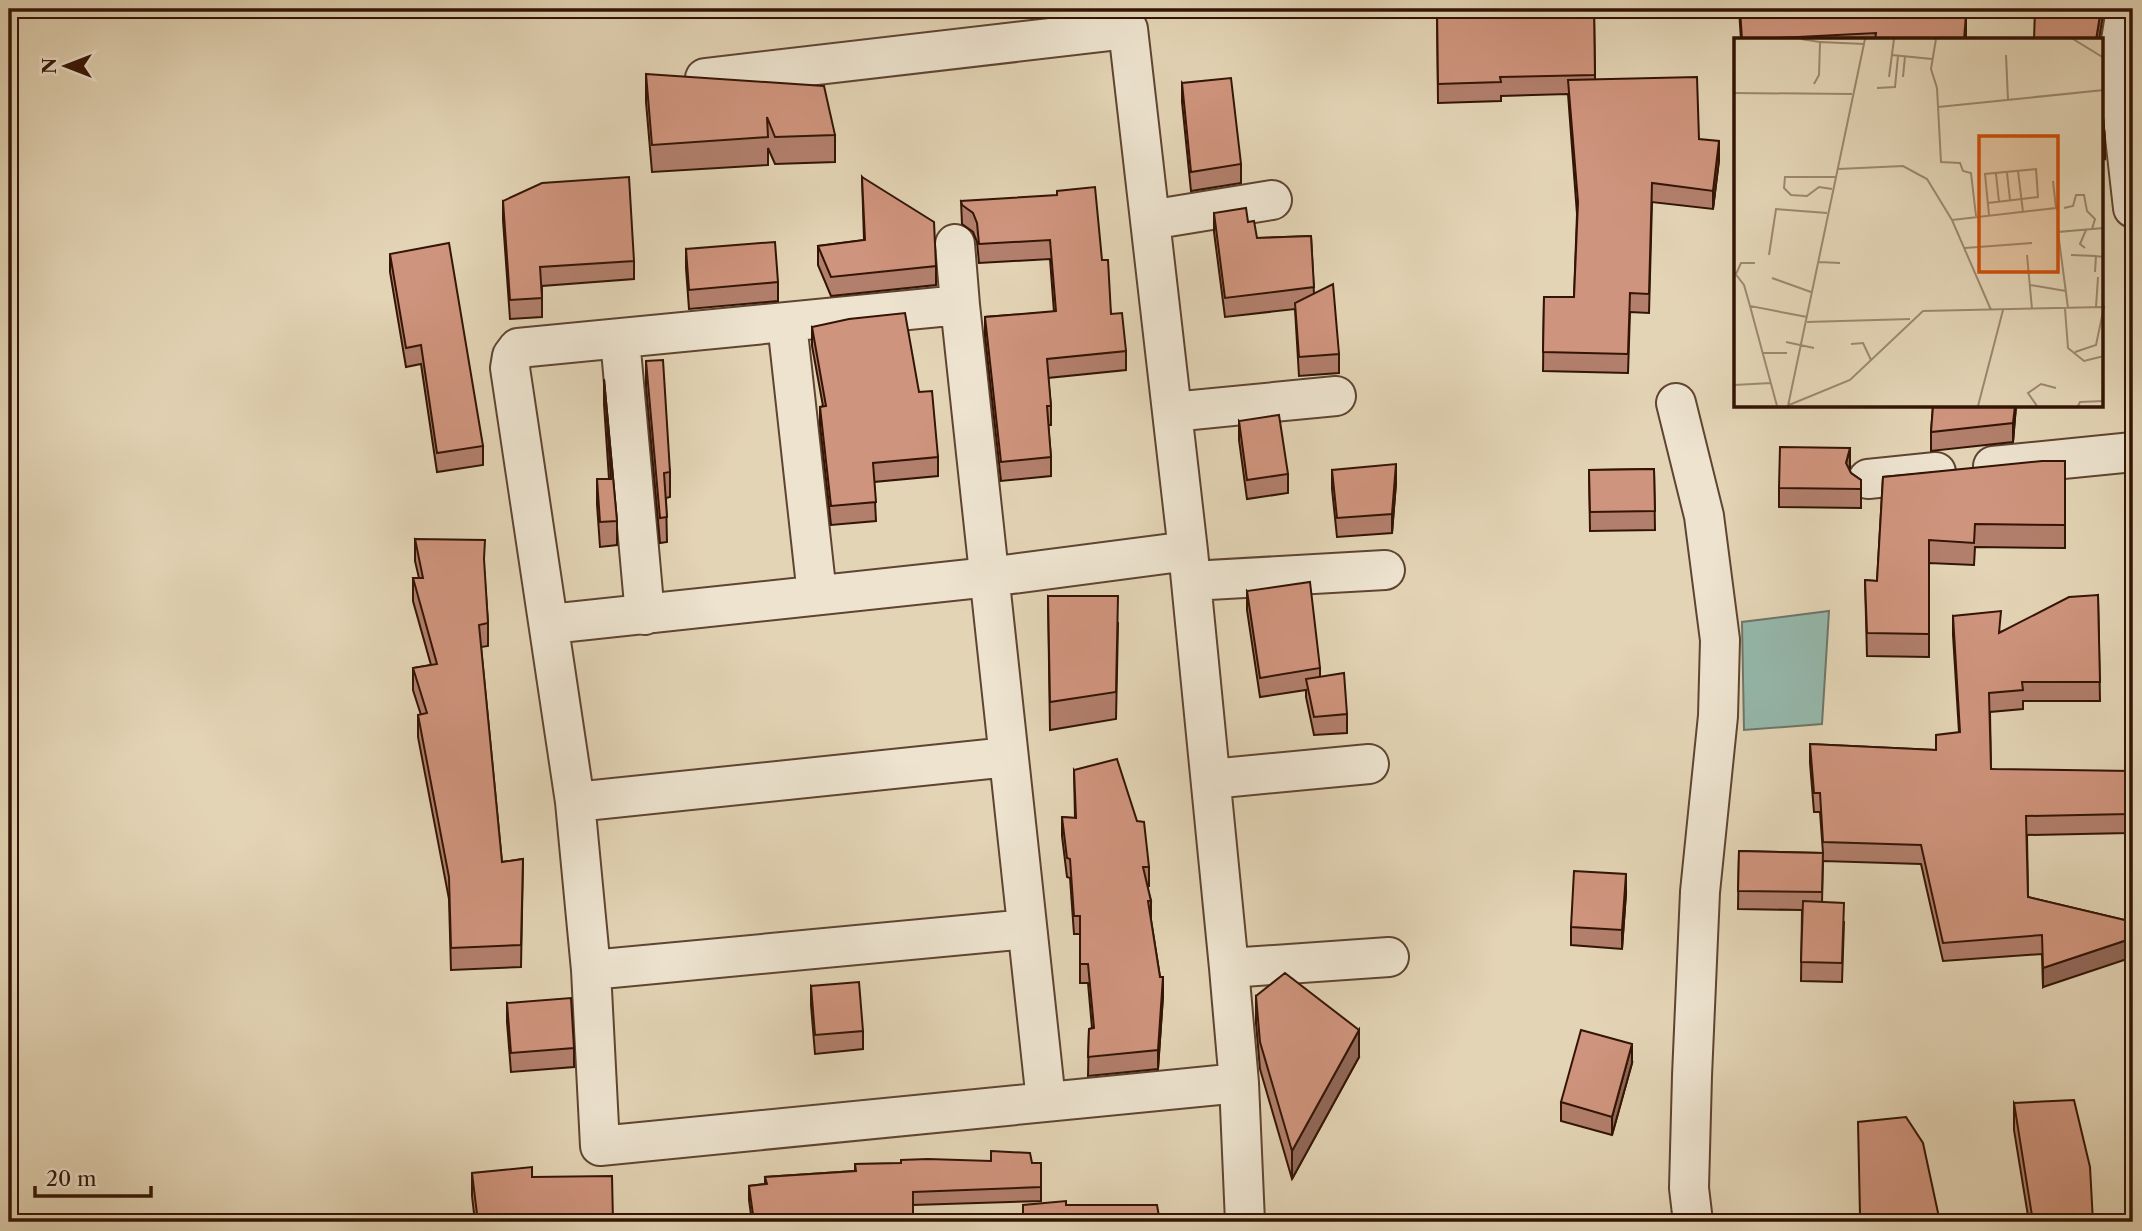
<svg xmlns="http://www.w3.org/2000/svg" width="2142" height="1231" viewBox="0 0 2142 1231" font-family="'Libre Caslon Text',serif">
<rect width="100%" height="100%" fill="#e3d4b5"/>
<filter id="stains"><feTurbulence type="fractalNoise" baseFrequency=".00286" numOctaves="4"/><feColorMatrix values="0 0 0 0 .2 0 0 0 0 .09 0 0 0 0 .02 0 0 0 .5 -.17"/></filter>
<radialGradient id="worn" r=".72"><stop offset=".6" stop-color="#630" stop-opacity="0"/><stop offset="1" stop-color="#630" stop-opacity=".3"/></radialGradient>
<path fill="#95b8ac" stroke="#6e7669" stroke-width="2" d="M 1829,611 L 1822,724 L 1744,730 L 1742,622 Z"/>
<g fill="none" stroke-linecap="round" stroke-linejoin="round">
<g stroke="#5f4431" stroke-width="42">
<path id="minor" d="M 2126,9 L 2117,66 L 2133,208
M 705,78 L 1128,29 L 1188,551 L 1229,968 L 1239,1083 L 1245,1222
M 1150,220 L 1272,200
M 955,244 L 960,305
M 787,323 L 817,595
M 620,339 L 645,615
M 1676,403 L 1704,516 L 1720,640 L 1718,716 L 1700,892 L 1692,1076 L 1689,1188 L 1693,1222
M 1172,412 L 1336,396
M 1993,466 L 2133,452
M 1868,479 L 1936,472
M 1191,581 L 1385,570
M 550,624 L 989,577 L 1188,551
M 1211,779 L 1369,764
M 575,802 L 1008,757
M 1229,968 L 1389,957
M 591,970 L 1027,929
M 1046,1101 L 960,305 L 518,348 L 512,356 L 510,368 L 575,802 L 591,970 L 600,1146 L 1239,1083"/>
</g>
<use href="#minor" stroke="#ede3cf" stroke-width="38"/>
</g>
<path fill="#b27f6c" stroke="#331405" stroke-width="2" d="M 1437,9 L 1594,9 L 1595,79 L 1699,139 L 1719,160 L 1713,209 L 1652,202 L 1649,313 L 1630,312 L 1628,373 L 1543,371 L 1544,297 L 1574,297 L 1577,214 L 1568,94 L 1501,96 L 1501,101 L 1438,103 Z
M 1739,9 L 1950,9 L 1950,13 L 1966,34 L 1966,40 L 1741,40 Z
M 646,74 L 835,135 L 835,162 L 775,164 L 768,148 L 768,165 L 652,172 L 646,102 Z
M 1182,83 L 1241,164 L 1241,183 L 1191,191 L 1182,102 Z
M 2102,106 L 2105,139 L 2105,159 L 2102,158 Z
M 862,177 L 936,266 L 936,285 L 831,296 L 818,265 L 818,246 L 864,240 Z
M 503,201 L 634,261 L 634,279 L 542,286 L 542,317 L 510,319 L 503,220 Z
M 961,201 L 1102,260 L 1111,314 L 1126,351 L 1126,370 L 1048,378 L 1051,406 L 1051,425 L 1048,425 L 1051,457 L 1051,476 L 1001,481 L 985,336 L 985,317 L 1054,312 L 1050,259 L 979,263 L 977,242 L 973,232 L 962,224 Z
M 1214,213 L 1248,222 L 1257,238 L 1311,236 L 1314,294 L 1339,354 L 1339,373 L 1299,376 L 1295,309 L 1225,317 L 1214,232 Z
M 686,249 L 778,282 L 778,301 L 689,309 L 686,268 Z
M 390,254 L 483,446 L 483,465 L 437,472 L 421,364 L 406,367 L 390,272 Z
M 812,327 L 919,392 L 938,457 L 938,476 L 874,482 L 876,521 L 831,525 L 820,425 L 820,407 L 823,406 L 812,346 Z
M 646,361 L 670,472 L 670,497 L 666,498 L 667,542 L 660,543 L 646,386 Z
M 604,379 L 617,521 L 617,545 L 600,547 L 597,504 L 597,479 L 609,479 L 604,404 Z
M 1933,406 L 2016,406 L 2013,442 L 1931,451 L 1931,432 Z
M 1239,421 L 1288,474 L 1288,493 L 1247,499 L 1239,440 Z
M 2065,461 L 2065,548 L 1975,547 L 1974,565 L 1929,563 L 1929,657 L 1867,656 L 1865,580 L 1877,581 L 1883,477 Z
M 1850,467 L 1849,470 L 1851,473 L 1861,480 L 1861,508 L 1779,507 L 1779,488 Z
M 1654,469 L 1655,530 L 1590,531 L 1589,470 Z
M 1332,470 L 1396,483 L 1392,533 L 1337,537 L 1332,489 Z
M 415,539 L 484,568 L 488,623 L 488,646 L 481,647 L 502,862 L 523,859 L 521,967 L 451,970 L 449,899 L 418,737 L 418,715 L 421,715 L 413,690 L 413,668 L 431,665 L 413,601 L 413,578 L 419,578 L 415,561 Z
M 1247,591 L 1320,668 L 1320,676 L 1347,714 L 1347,733 L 1314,735 L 1306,697 L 1306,690 L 1260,697 L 1247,610 Z
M 2098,595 L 2100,701 L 2023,701 L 2023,709 L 1990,712 L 1991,769 L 2131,790 L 2129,833 L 2027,835 L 2028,897 L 2133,922 L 2043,987 L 2042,954 L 1943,961 L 1921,864 L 1823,861 L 1822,902 L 1844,922 L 1842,982 L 1801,981 L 1802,910 L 1738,909 L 1739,851 L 1823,853 L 1820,812 L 1814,812 L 1810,763 L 1810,744 L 1936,750 L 1959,732 L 1953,635 L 1953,616 L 2001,632 Z
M 1048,596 L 1118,623 L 1116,719 L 1050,730 Z
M 1074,770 L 1149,867 L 1149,886 L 1147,886 L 1151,901 L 1151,920 L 1163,996 L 1158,1069 L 1088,1076 L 1089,1029 L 1092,1028 L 1088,983 L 1080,983 L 1080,934 L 1074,934 L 1070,878 L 1067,877 L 1062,836 L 1062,817 L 1075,818 Z
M 1626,893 L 1622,949 L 1571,945 L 1571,927 Z
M 811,986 L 863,1031 L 863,1049 L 815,1054 L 811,1005 Z
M 1256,996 L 1359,1057 L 1292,1179 L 1260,1069 L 1256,1023 Z
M 507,1003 L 574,1048 L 574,1067 L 511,1072 L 507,1022 Z
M 1632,1063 L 1612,1135 L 1561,1121 L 1561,1102 Z
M 2014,1103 L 2093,1222 L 2029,1222 L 2014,1130 Z
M 1041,1163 L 1041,1201 L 913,1205 L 913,1222 L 752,1222 L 749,1200 L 749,1186 L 765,1184 L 765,1177 L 855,1171 L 855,1164 Z
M 472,1173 L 532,1177 L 613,1222 L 475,1222 L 472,1196 Z"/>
<path fill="#916858" stroke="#331405" stroke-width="2" d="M 2101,9 L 2104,9 L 2099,40 L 2096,40 Z
M 1966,14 L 1966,40 L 1964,40 Z
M 1719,141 L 1719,160 L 1713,209 L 1713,191 Z
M 2015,406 L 2016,406 L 2013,442 L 2013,423 Z
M 1850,448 L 1850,467 L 1846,482 L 1846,463 Z
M 1396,464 L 1396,483 L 1392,533 L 1392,514 Z
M 2131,771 L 2131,790 L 2129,833 L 2129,814 Z
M 1626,874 L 1626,893 L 1622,949 L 1622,930 Z
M 2133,938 L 2133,957 L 2043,987 L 2043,968 Z
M 1163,977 L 1163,996 L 1158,1069 L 1158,1050 Z
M 1359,1030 L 1359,1057 L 1292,1179 L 1292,1151 Z
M 1632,1044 L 1632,1063 L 1612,1135 L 1612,1117 Z"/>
<path fill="#cf947d" stroke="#331405" stroke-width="2" d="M 1437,9 L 1594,9 L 1595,75 L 1500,77 L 1501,82 L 1438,84 Z
M 1740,9 L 1950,9 L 1950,13 L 1966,14 L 1964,40 L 1875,40 L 1876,33 L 1742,40 Z
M 2035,9 L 2101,9 L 2096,40 L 2034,40 Z
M 646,74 L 824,86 L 835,135 L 775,137 L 767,117 L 768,137 L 652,145 Z
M 1697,77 L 1699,139 L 1719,141 L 1713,191 L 1652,183 L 1649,294 L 1630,293 L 1628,354 L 1543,352 L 1544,297 L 1574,297 L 1578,202 L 1568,80 Z
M 1231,78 L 1241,164 L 1191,172 L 1182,83 Z
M 2102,106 L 2105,139 L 2102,139 Z
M 629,177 L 634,261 L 540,267 L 542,298 L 510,300 L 503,201 L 542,183 Z
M 862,177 L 934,222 L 936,266 L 831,277 L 818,246 L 865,240 Z
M 1095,187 L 1102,260 L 1108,260 L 1111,314 L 1122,313 L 1126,351 L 1047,359 L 1051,406 L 1047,406 L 1051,457 L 1001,462 L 985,317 L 1056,311 L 1050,240 L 979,244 L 977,223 L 973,213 L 962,205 L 961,201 L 1057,195 L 1057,191 Z
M 1246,208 L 1248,222 L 1254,221 L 1257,238 L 1311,236 L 1314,287 L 1225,298 L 1214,213 Z
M 775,242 L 778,282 L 689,290 L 686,249 Z
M 449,243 L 483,446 L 437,453 L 421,345 L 406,348 L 390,254 Z
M 1333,284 L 1339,354 L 1299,357 L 1295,303 Z
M 905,313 L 919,392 L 932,391 L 938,457 L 873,463 L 876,502 L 831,506 L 820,407 L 826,406 L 812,327 L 849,319 Z
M 663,360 L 670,472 L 664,473 L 667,517 L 660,518 L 646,361 Z
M 604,379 L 617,521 L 600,522 L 597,479 L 611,479 Z
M 1933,406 L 2015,406 L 2013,423 L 1931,432 Z
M 1279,415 L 1288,474 L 1247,480 L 1239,421 Z
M 1780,447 L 1850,448 L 1846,463 L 1851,473 L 1861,480 L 1861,489 L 1779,488 Z
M 2042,461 L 2065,461 L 2065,525 L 1975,524 L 1974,543 L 1929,540 L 1929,634 L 1867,633 L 1865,580 L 1877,581 L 1883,477 Z
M 1396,464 L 1392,514 L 1337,518 L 1332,470 Z
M 1654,469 L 1655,511 L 1590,512 L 1589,470 Z
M 415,539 L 485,540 L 484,559 L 488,623 L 479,625 L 502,862 L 523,859 L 521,945 L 451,948 L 449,877 L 418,715 L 427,713 L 413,668 L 437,664 L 413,578 L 423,578 Z
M 1310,582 L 1320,668 L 1260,678 L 1247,591 Z
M 2098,595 L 2100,682 L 2022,682 L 2023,690 L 1989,693 L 1991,769 L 2131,771 L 2129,814 L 2026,816 L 2028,897 L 2133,922 L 2133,938 L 2043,968 L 2042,935 L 1943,943 L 1921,845 L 1823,842 L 1820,793 L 1814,793 L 1810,744 L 1936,750 L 1936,735 L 1960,732 L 1953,616 L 2001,611 L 1999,633 L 2069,597 Z
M 1048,596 L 1118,596 L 1116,692 L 1050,702 Z
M 1344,673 L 1347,714 L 1314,717 L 1306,679 Z
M 1117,759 L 1137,821 L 1144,822 L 1149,867 L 1143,867 L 1151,901 L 1148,901 L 1160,977 L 1163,977 L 1158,1050 L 1088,1057 L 1089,1029 L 1094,1028 L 1088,964 L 1080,964 L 1080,916 L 1074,916 L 1070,859 L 1067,858 L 1062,817 L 1076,818 L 1074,770 Z
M 1739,851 L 1823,853 L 1822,892 L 1738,891 Z
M 1574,871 L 1626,874 L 1622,930 L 1571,927 Z
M 1803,901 L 1844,903 L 1842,963 L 1801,962 Z
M 1285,973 L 1359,1030 L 1292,1151 L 1260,1042 L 1256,996 Z
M 859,982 L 863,1031 L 815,1035 L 811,986 Z
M 571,998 L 574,1048 L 511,1053 L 507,1003 Z
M 1581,1030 L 1632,1044 L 1612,1117 L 1561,1102 Z
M 2074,1100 L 2090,1167 L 2093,1222 L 2033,1222 L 2014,1103 Z
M 1906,1117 L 1923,1143 L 1940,1222 L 1863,1222 L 1860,1215 L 1858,1122 Z
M 991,1151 L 1030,1153 L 1032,1163 L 1041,1163 L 1041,1187 L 913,1192 L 913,1222 L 754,1222 L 749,1186 L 767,1184 L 765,1177 L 856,1171 L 855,1164 L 901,1163 L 901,1160 L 928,1159 L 991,1161 Z
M 532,1167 L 532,1177 L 612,1176 L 613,1222 L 478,1222 L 472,1173 Z
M 1066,1201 L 1066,1205 L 1157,1205 L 1160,1222 L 1023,1222 L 1023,1205 Z"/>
<g transform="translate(1734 38)">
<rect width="369" height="369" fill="#e3d4b5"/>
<path fill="none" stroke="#9d876f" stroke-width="2" d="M 67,1 L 86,4 L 85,37 L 80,46M 202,1 L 197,31 L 203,50 L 207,124 L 226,125 L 229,133 L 237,135 L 242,178M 339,1 L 370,20M 86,4 L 130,6M 158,17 L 198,21M 272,17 L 274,62M 155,39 L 160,1M 169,39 L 171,18M 143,50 L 161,49 L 164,18M 0,55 L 118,56M 204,69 L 370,52M 104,131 L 169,128 L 193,141 L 218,182 L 257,272M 284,133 L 289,174M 273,135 L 276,162M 262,136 L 265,164M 98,151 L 85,149 L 73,158 L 57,157 L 50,150 L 51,139 L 101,139M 254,165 L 304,159 L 302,131 L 251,136 L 255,177M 330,170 L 339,168 L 342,157 L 350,157 L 353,173 L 361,181 L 358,191M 218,182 L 322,170 L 319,143M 231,210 L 298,205M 351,210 L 346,206 L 352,192M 35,217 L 42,171 L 93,175M 293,217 L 298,271M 337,217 L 362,218M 85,224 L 106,225M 0,234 L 10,247 L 16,268 L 73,279M 361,234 L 362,218 L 370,219M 2,236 L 7,225 L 21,225M 38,240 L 77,254M 296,247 L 332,253M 16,268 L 43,368M 362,269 L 364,239M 334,270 L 324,194 L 370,190M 331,271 L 334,310 L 350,323 L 370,318M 73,284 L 176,281M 52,304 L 80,310M 117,306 L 129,305 L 137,322M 28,315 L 53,315M 0,347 L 37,345M 55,367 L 116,342 L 189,273 L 370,269 L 362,307 L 341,314M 54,368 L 131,1M 244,368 L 269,272M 303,368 L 294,355 L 307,346 L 322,350M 344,368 L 346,364 L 370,363"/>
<path fill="#cd4f0b" fill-opacity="0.15" stroke="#cd4f0b" stroke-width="3.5" d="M 245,98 L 324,98 L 324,234 L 245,234 Z"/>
<rect width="369" height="369" fill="none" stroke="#331405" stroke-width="3.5"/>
</g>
<rect width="2142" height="1231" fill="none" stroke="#e3d4b5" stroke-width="35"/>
<rect x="10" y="10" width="2121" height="1210" fill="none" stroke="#331405" stroke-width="3.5"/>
<rect x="18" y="18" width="2107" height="1196" fill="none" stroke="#331405" stroke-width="2"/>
<g transform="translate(66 66) rotate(270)" stroke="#ede3cf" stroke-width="5" paint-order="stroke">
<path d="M0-5L12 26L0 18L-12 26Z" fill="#331405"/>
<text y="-10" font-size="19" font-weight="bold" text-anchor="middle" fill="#331405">N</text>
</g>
<path d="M35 1186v10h116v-10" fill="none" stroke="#331405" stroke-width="3.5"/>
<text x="46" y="1186" font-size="21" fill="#331405" stroke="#ede3cf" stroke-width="5" paint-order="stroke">20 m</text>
<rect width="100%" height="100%" filter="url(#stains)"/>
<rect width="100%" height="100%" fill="url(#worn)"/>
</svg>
